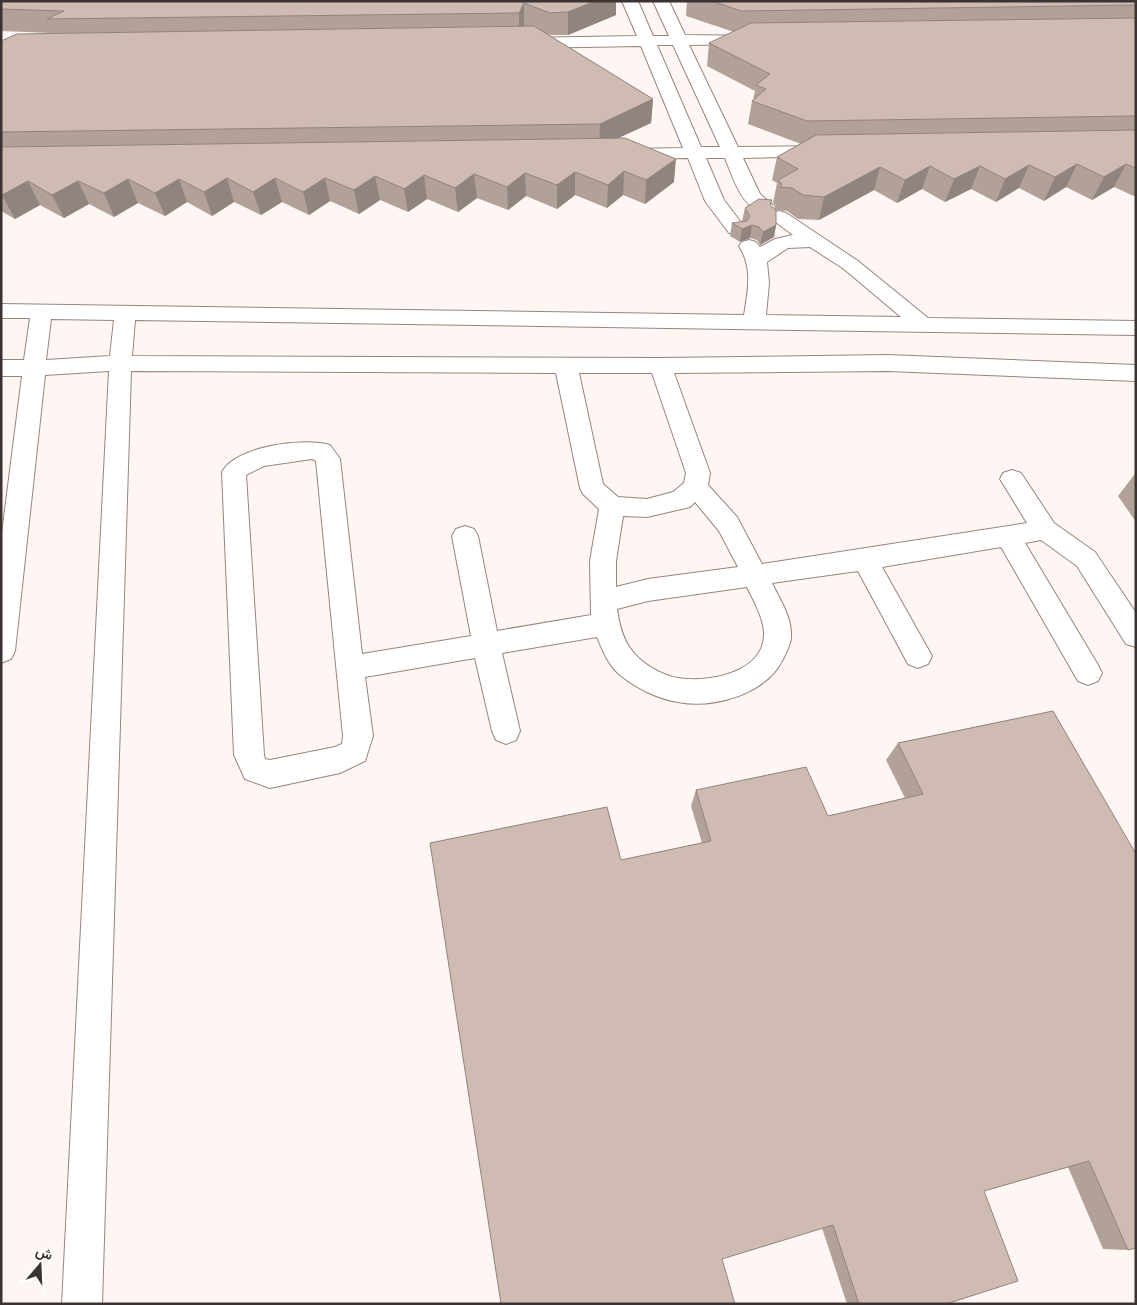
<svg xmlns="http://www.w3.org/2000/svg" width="1137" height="1305" viewBox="0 0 1137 1305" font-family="'Varela Round',Vazirmatn,sans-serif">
<rect width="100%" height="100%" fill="#fef6f2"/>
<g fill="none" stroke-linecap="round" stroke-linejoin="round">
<g stroke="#97857c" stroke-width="2">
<path id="minor" d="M 622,1 L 638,1 L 653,36 L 669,36 L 653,1 L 669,1 L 685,35 L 758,36 L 760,39 L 758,42 L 752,44 L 689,45 L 738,147 L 825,146 L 831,147 L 834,151 L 831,155 L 825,156 L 743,158 L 760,194 L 775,207 L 772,211 C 744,218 733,177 725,158 L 706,158 L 724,200 L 746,229 L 743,233 L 729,233 L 705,201 L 688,158 L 625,159 L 619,158 L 616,154 L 619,150 L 625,149 L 683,148 L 641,46 L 523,48 L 515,43 L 523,38 L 637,36 ZM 657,45 L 673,45 L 720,147 L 701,147 Z
M 779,211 L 786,213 L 858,261 L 928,318 L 1136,321 L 1136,335 L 135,320 L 132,356 L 660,358 L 888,355 L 1136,365 L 1136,381 L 888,371 L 674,373 L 710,473 L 708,485 L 737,517 L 762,564 L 1027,523 L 1000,479 L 1003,473 L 1012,470 L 1021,473 L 1054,523 L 1095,552 L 1136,613 L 1136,647 L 1126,644 L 1077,566 L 1041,540 L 1025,543 L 1098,665 L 1102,673 L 1098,681 L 1088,685 L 1078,681 L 1001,547 L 882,567 L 932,656 L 928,664 L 918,668 L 908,664 L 858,571 L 772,583 C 779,598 791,616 791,633 C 792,643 786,653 782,661 C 765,694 713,709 678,702 C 658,699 636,688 620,675 C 608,665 603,651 597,637 L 502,653 L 520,731 L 516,740 L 506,744 L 496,740 L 492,731 L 475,658 L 365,677 L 373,736 L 365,761 L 340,773 L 270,788 L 245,779 L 234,755 L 222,472 C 236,446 304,437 330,445 L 340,459 L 362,654 L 471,636 L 452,536 L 456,529 L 465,526 L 474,529 L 478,536 L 497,631 L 591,615 L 590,561 L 599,509 L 583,494 L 580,488 L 556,373 L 131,371 L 102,1304 L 62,1304 L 109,371 L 45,375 L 15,651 L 11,659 L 1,663 L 1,541 L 22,376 L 1,376 L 1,360 L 24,360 L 30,318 L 1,318 L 1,304 L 744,315 C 748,290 753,268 739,246 L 742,242 L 749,240 L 756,242 L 760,247 L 775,239 L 793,235 L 769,217 L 772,213 ZM 810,247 L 844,269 L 901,317 L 766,315 L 769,283 L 767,262 L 788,248 ZM 51,319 L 114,320 L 110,356 L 46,360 ZM 579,373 L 652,373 L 686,473 L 684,483 L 673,492 L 647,499 L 618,497 L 603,484 ZM 312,459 L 316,461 L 343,736 L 342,744 L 335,747 L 270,760 L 265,759 L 264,755 L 246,475 L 264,466 ZM 695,502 L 719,531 L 738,567 L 648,579 L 616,587 L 616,561 L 623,516 L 647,517 L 690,507 ZM 747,587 C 753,600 764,618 764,634 C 764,673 708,683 678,678 C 661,675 640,663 630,648 C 622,637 619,622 617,609 L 648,601 Z"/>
</g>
<use href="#minor" fill="#fff" fill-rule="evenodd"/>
</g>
<path fill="#b2a199" d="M 616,1 L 616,15 L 568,35 L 551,35 L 546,34 L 653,99 L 651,123 L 618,138 L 674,182 L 645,204 L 623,195 L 607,208 L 575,195 L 557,209 L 526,196 L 508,210 L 477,198 L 458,212 L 427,199 L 408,212 L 380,200 L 359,214 L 330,201 L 309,215 L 282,202 L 261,215 L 234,202 L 212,216 L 187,202 L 165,216 L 138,203 L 114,217 L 89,204 L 64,218 L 40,205 L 15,219 L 1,211 L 1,41 L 51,33 L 1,31 L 1,9 Z
M 687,1 L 1136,1 L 1136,197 L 1114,187 L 1092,200 L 1066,187 L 1044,201 L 1019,188 L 996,202 L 971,189 L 945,202 L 922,189 L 897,203 L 874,190 L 819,220 L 798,219 L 787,211 L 776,210 L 776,225 L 774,237 L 760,245 L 757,240 L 750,238 L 740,242 L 730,236 L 732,223 L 743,222 L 742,221 L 745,208 L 772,200 L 771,206 L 775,209 L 776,206 L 773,203 L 777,183 L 772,180 L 777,157 L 801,144 L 748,124 L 752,101 L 753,100 L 755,91 L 707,66 L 709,43 L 734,32 L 686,16 Z
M 1136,474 L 1136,522 L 1118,496 L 1134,475 Z
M 1053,711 L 1128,1250 L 1103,1249 L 1068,1167 L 984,1191 L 946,1304 L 847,1304 L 822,1228 L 501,1304 L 621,860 L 702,843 L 691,806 L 696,790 L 828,816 L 905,798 L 886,760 L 898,743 Z"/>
<path fill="#91837d" d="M 595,1 L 616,1 L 616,15 L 568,35 L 568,12 Z
M 524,3 L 524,26 L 519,36 L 519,13 Z
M 653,99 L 651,123 L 599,147 L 600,124 Z
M 676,159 L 674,182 L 645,204 L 646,180 Z
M 1077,164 L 1066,187 L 1044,201 L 1055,177 Z
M 1126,164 L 1114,187 L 1092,200 L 1104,177 Z
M 1029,165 L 1019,188 L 996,202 L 1005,179 Z
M 930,166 L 922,189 L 897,203 L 905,180 Z
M 980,166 L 971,189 L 945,202 L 954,179 Z
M 880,167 L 874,190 L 819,220 L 824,197 Z
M 624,171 L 623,195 L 607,208 L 608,185 Z
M 575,172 L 575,195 L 557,209 L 557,185 Z
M 525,173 L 526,196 L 508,210 L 507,187 Z
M 474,174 L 477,198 L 458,212 L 455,188 Z
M 424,175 L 427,199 L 408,212 L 404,189 Z
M 375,176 L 380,200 L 359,214 L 354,190 Z
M 227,178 L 234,202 L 212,216 L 204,192 Z
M 275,178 L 282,202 L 261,215 L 253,192 Z
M 325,178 L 330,201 L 309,215 L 303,192 Z
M 128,179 L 138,203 L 114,217 L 104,193 Z
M 179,179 L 187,202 L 165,216 L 155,193 Z
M 28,181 L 40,205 L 15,219 L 2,195 Z
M 78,181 L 89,204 L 64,218 L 52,195 Z
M 752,225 L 750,238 L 740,242 L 742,229 Z
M 776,225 L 774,237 L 760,245 L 763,232 Z"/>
<path fill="#cfbbb2" stroke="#91837d" d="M 1,1 L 595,1 L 568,12 L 550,13 L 524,3 L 519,13 L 47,19 L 64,11 L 1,9 Z
M 712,1 L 1136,1 L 1136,5 L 741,11 Z
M 1136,18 L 1136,116 L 807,121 L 752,101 L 766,89 L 756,85 L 770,74 L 709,43 L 751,23 Z
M 534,26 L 653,99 L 600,124 L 1,132 L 1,41 L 17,34 Z
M 1136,130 L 1136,168 L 1126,164 L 1104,177 L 1077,164 L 1055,177 L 1029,165 L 1005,179 L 980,166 L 954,179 L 930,166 L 905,180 L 880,167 L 824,197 L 803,195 L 792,188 L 780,187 L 782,184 L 778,180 L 798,169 L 777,157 L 816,135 Z
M 625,138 L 676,159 L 646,180 L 624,171 L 608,185 L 575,172 L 557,185 L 525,173 L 507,187 L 474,174 L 455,188 L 424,175 L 404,189 L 375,176 L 354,190 L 325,178 L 303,192 L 275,178 L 253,192 L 227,178 L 204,192 L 179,179 L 155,193 L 128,179 L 104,193 L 78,181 L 52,195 L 28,181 L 2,195 L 1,195 L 1,147 Z
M 759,199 L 772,200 L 770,205 L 776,210 L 776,225 L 763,232 L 759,227 L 752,225 L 742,229 L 732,223 L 747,221 L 750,216 L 745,208 Z
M 1053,711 L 1136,854 L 1136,1248 L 1128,1250 L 1089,1161 L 984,1191 L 1018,1281 L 946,1304 L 859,1304 L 833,1225 L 722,1259 L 735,1304 L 501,1304 L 430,843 L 607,807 L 621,860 L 711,841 L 696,790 L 806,767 L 828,816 L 923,794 L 898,743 Z"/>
<rect width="1137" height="1305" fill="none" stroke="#3b3330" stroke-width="5"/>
<g transform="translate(40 1265) rotate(19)" stroke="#ffffff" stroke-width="4" paint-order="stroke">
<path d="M0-4L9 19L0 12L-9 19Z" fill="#3b3330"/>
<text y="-8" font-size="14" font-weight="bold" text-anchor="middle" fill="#3b3330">ش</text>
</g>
</svg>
